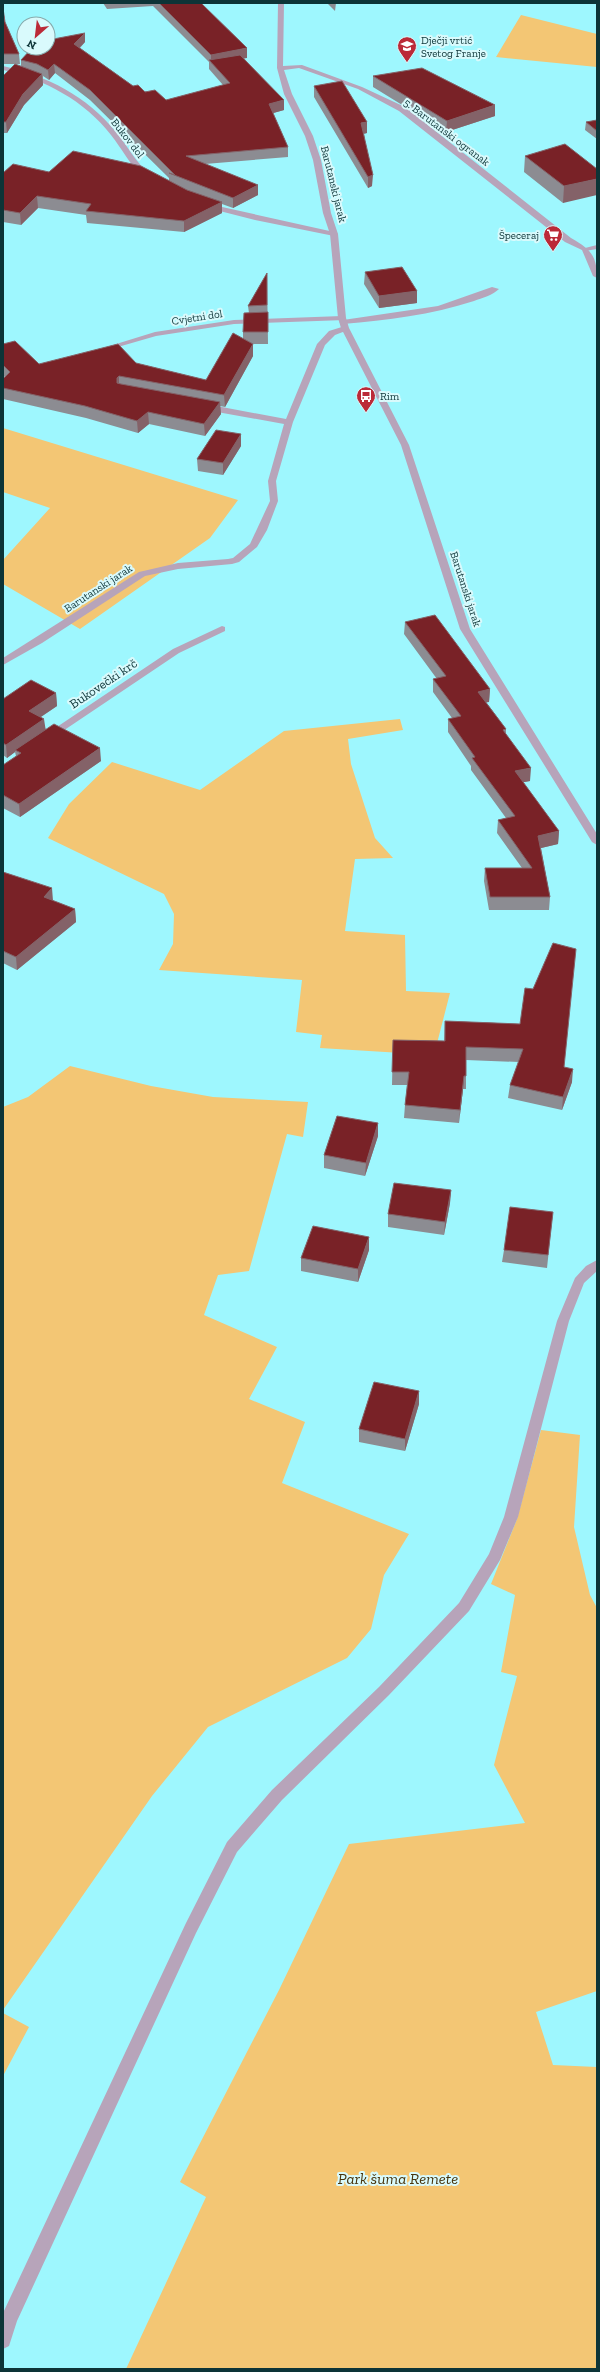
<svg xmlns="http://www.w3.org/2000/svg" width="600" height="2372" viewBox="0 0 600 2372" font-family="'Zilla Slab',serif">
<rect width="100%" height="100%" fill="#9ef7fe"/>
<path fill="#f3c674" d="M 521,15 L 597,34 L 597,67 L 496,57 Z
M 3,428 L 238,500 L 210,538 L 80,629 L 3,584 L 3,560 L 50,508 L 3,492 Z
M 400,719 L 403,730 L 348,739 L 351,764 L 375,838 L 393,858 L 355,859 L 345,931 L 405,935 L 406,991 L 450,993 L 434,1055 L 320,1048 L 322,1035 L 296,1032 L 302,980 L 159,970 L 173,944 L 174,914 L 164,894 L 48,838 L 69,804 L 112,762 L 200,790 L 284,731 Z
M 70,1066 L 151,1086 L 213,1097 L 308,1102 L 303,1137 L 287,1134 L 249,1271 L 218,1275 L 204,1315 L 277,1347 L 249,1399 L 305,1422 L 282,1483 L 409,1534 L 384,1575 L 371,1629 L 347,1658 L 208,1727 L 152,1796 L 3,2010 L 3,1107 L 28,1097 Z
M 541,1430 L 580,1435 L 574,1527 L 590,1595 L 597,1608 L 597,1991 L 536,2012 L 553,2065 L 597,2067 L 597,2369 L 126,2369 L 206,2197 L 180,2182 L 279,1990 L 349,1844 L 525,1823 L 494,1765 L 517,1676 L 501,1672 L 515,1595 L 491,1584 L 517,1519 Z
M 3,2013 L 29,2027 L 3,2076 Z"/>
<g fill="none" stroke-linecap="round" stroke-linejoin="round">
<path fill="#b7a4ba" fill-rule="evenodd" d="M 492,287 L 499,289 C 493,295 482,298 474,301 C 431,315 387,320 343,324 L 339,322 L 343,320 L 438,306 Z
M 597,1260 L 597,1271 L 584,1283 L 569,1321 L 518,1517 L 500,1560 L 469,1611 L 389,1695 L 282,1800 L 237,1852 L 196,1933 L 17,2321 L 9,2346 L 3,2349 L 3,2313 L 186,1923 L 227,1842 L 272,1790 L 379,1687 L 459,1603 L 489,1554 L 504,1517 L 557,1321 L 575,1278 L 586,1266 Z"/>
<path fill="#b7a4ba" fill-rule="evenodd" d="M 3,66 C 47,76 87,96 116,132 C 127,145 135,161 148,173 L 148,177 L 142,177 C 130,164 122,149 111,135 C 85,101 44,79 3,70 Z
M 204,203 L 334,232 L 338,234 L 334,236 L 255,220 L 204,207 Z
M 597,245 L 597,249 L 585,251 L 581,249 Z
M 342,316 L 345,316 L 345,320 L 234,324 L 156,336 L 104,351 L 100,349 L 155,332 L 234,320 Z
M 345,326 L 348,326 L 348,330 L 335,335 L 325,345 L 293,422 L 276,481 L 278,501 L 267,530 L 257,547 L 239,562 L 232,564 L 178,569 L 145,576 L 42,643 L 3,665 L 3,658 L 139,572 L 178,563 L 228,559 L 233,558 L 250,544 L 270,501 L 268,481 L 284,424 L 206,410 L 202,407 L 206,404 L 286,419 L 317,344 L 329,331 Z
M 222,626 L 225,627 L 225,631 L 179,653 L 51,739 L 43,739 L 42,737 L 173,649 Z"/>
<path fill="#b7a4ba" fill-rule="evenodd" d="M 278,3 L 284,3 L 283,66 L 302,65 L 362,87 L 405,107 L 571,238 C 590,249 597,255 597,278 L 593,276 L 582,250 L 565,242 L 399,111 L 358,89 L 299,68 L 284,70 L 292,94 L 313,136 L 321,160 L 331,213 L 338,234 L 346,318 L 349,328 L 409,445 L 470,629 L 597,834 L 597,845 L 592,842 L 460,629 L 401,445 L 341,328 L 338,318 L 330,234 L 323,213 L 313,160 L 305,136 L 284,94 L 277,68 Z"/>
</g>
<path fill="#8c8c92" d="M 103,3 L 201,3 L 247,58 L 244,58 L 284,110 L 273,113 L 288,147 L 288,157 L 205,164 L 258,185 L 258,195 L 233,208 L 222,204 L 222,213 L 184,232 L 87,223 L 86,215 L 38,208 L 21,225 L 3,222 L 3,173 L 49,172 L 169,180 L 169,178 L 90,100 L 55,73 L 49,80 L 43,76 L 43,85 L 24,105 L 7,133 L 3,133 L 3,76 L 21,66 L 21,60 L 28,53 L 27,48 L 48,48 L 85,42 L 80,48 L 133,86 L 166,100 L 223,85 L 209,69 L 209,62 L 153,6 L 107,9 Z
M 327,3 L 336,3 L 335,11 Z
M 3,8 L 5,22 L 19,54 L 20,64 L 3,64 Z
M 373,76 L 495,116 L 446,132 L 373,87 Z
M 314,86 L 367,133 L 364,134 L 372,186 L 368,188 L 314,97 Z
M 597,120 L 597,139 L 585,130 L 586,122 Z
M 525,156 L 597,169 L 563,203 L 524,172 Z
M 365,272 L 417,291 L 417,303 L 379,308 L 364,284 Z
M 267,273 L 268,344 L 252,344 L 253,344 L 253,356 L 225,407 L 220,406 L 221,414 L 205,436 L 149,424 L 138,433 L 86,418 L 3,399 L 3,379 L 5,377 L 3,376 L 3,344 L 39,364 L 136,363 L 206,380 L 243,339 L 243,332 L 249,313 L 248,306 Z
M 241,434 L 241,446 L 223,475 L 198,471 L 197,459 Z
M 405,622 L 490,689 L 489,702 L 486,702 L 506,729 L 506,734 L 530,781 L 523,782 L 559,831 L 558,844 L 541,848 L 550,897 L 549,910 L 489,910 L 484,881 L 485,868 L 522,868 L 497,833 L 498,820 L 506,818 L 471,770 L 471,766 L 448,732 L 448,719 L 452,718 L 433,692 L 433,679 L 437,679 L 404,634 Z
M 56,693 L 57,706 L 41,717 L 46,730 L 101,761 L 20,817 L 3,808 L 3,765 L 16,756 L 15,752 L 7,758 L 3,755 L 3,699 Z
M 3,872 L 53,901 L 75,909 L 76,922 L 17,970 L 3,963 Z
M 445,1021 L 520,1024 L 564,1067 L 572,1082 L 562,1110 L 508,1098 L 510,1085 L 519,1062 L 466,1060 L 466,1089 L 463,1089 L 459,1123 L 404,1118 L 405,1105 L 407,1085 L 392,1085 L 393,1040 L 444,1041 Z
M 378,1123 L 378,1136 L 365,1176 L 324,1168 L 324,1155 Z
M 451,1190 L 450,1203 L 444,1235 L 388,1227 L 388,1214 Z
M 553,1212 L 547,1268 L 502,1262 L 504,1250 Z
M 369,1250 L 358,1282 L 301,1271 L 301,1258 Z
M 419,1391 L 419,1404 L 405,1451 L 359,1442 L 359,1429 Z"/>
<path fill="#846268" d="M 85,33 L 85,42 L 74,53 L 74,44 Z
M 247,48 L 247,58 L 212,64 L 211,62 L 211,55 Z
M 54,64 L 55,73 L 49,80 L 48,70 Z
M 42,74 L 43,85 L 24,105 L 7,133 L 6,122 L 23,94 Z
M 284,100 L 284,110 L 270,114 L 269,104 Z
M 495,105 L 495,116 L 446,132 L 447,121 Z
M 367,122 L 367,133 L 361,134 L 361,123 Z
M 373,175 L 372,186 L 368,188 L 368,177 Z
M 597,179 L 597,195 L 563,203 L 564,186 Z
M 258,185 L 258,195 L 233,208 L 233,198 Z
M 37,196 L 38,208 L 21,225 L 20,213 Z
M 222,202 L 222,213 L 184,232 L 184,221 Z
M 417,291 L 417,303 L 379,308 L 379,296 Z
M 253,344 L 253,356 L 225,407 L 224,395 Z
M 119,376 L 119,389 L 118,390 L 117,378 Z
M 220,402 L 221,414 L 205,436 L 204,424 Z
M 148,412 L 149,424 L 138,433 L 137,421 Z
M 241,434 L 241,446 L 223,475 L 223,463 Z
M 490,689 L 489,702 L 477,704 L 478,692 Z
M 56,693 L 57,706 L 30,724 L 29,711 Z
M 44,719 L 46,732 L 15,750 L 15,752 L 7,758 L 6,745 Z
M 100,748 L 101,761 L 20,817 L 19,804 Z
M 531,768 L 530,781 L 514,784 L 515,771 Z
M 559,831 L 558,844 L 537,849 L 538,836 Z
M 52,888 L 53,901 L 44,897 Z
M 75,909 L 76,922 L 17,970 L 16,957 Z
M 573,1069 L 572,1082 L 562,1110 L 563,1097 Z
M 464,1076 L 463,1089 L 459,1123 L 460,1110 Z
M 378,1123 L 378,1136 L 365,1176 L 366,1163 Z
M 451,1190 L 450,1203 L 444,1235 L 445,1222 Z
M 369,1237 L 369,1250 L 358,1282 L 358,1269 Z
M 419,1391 L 419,1404 L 405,1451 L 405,1439 Z"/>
<path fill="#792227" stroke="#846268" d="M 159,3 L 201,3 L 247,48 L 211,55 Z
M 3,8 L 5,22 L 19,54 L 3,54 Z
M 85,33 L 74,44 L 133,86 L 138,85 L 145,92 L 155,90 L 166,100 L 230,83 L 209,60 L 240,55 L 284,100 L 269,104 L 288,147 L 186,156 L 258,185 L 233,198 L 169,173 L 175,175 L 90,90 L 54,64 L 48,70 L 37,64 L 21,60 L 32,48 L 48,48 L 48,40 Z
M 15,64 L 42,74 L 23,94 L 6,122 L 3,122 L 3,76 Z
M 422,68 L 495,105 L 447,121 L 373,76 Z
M 342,81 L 367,122 L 361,123 L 373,175 L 368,177 L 314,86 Z
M 597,120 L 597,131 L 586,122 Z
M 565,144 L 597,169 L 597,179 L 564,186 L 525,156 Z
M 73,151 L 141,166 L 187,190 L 222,202 L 184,221 L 86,211 L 91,204 L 37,196 L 20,213 L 3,210 L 3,173 L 13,164 L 49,172 Z
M 402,267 L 417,291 L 379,296 L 365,272 Z
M 267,273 L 267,305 L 248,306 Z
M 268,312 L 268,332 L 243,332 L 244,313 Z
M 233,333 L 253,344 L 224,395 L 119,376 L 117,378 L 117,383 L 121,384 L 220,402 L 204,424 L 148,412 L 137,421 L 85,406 L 3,388 L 3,379 L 10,372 L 3,365 L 3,344 L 15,341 L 39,364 L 118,344 L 136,363 L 206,380 Z
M 216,430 L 241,434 L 223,463 L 197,459 Z
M 435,615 L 490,689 L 478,692 L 506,729 L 503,730 L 531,768 L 515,771 L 559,831 L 538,836 L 550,897 L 490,897 L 485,868 L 532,868 L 498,820 L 515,816 L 472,758 L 475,757 L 448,719 L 461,716 L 433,679 L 446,676 L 405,622 Z
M 31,680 L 56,693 L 29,711 L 44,719 L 6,745 L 3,743 L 3,699 Z
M 54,724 L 100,748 L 19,804 L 3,795 L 3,765 L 21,753 L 15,750 Z
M 3,872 L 52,888 L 44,897 L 75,909 L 16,957 L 3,951 Z
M 553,943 L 576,949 L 564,1067 L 573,1069 L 563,1097 L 510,1085 L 523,1049 L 466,1047 L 466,1076 L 464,1076 L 460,1110 L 405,1105 L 409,1072 L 392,1072 L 393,1040 L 445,1041 L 445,1021 L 520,1024 L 525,988 L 533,989 Z
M 337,1116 L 378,1123 L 366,1163 L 324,1155 Z
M 394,1183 L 451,1190 L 445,1222 L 388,1214 Z
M 510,1207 L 553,1212 L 548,1255 L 504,1250 Z
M 313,1226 L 369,1237 L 358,1269 L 301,1258 Z
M 374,1382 L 419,1391 L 405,1439 L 359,1429 Z"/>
<defs>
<g id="school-pin" transform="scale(1)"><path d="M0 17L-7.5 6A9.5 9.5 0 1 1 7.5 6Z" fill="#bb2a38" stroke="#d9fafc"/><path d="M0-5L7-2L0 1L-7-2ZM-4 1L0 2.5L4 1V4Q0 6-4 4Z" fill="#fff"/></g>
<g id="supermarket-pin" transform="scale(1)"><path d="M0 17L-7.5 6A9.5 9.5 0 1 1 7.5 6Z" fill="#bb2a38" stroke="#d9fafc"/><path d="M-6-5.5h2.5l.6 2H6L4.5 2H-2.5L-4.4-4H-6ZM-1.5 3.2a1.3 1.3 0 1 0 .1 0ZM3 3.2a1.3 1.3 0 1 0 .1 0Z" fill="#fff"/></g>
<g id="bus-pin" transform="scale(1)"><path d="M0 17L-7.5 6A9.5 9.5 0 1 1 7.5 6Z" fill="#bb2a38" stroke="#d9fafc"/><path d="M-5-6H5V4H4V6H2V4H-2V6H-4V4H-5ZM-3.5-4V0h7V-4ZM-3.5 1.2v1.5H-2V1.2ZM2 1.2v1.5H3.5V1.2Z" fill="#fff"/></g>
</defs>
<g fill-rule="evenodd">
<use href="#school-pin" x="407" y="46"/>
<use href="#supermarket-pin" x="553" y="235"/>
<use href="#bus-pin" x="366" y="396"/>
</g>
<g text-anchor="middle" stroke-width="4" stroke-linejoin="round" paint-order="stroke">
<g font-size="11" fill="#0d3437" stroke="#d9fafc" text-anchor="start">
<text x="421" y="44">Dječji vrtić<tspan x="421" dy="13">Svetog Franje</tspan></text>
<text x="539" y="239" text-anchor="end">Špeceraj</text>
<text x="380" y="400">Rim</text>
</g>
<g font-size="11" fill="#0d3437" stroke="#d9fafc">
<text transform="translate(447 132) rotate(37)" y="4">5. Barutanski ogranak</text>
<text transform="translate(128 138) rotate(52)" y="4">Bukov dol</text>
<text transform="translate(334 184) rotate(76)" y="4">Barutanski jarak</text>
<text transform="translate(197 317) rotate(-9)" y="4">Cvjetni dol</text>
<text transform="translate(98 588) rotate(-33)" y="4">Barutanski jarak</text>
<text transform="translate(466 589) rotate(72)" y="4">Barutanski jarak</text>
</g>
<g font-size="13" fill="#0d3437" stroke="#d9fafc">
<text transform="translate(103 683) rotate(-34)" y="5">Bukovečki krč</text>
</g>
<g font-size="16" font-style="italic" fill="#47340d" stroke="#d9fafc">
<text x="398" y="2184">Park šuma Remete</text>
</g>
</g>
<rect width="600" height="2372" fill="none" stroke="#0d3437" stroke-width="8"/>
<g transform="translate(36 36) rotate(208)"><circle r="19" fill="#d9fafc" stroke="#87abad"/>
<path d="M0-3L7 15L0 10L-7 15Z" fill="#bb2a38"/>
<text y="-6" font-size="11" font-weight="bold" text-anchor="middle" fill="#0d3437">N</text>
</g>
</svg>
